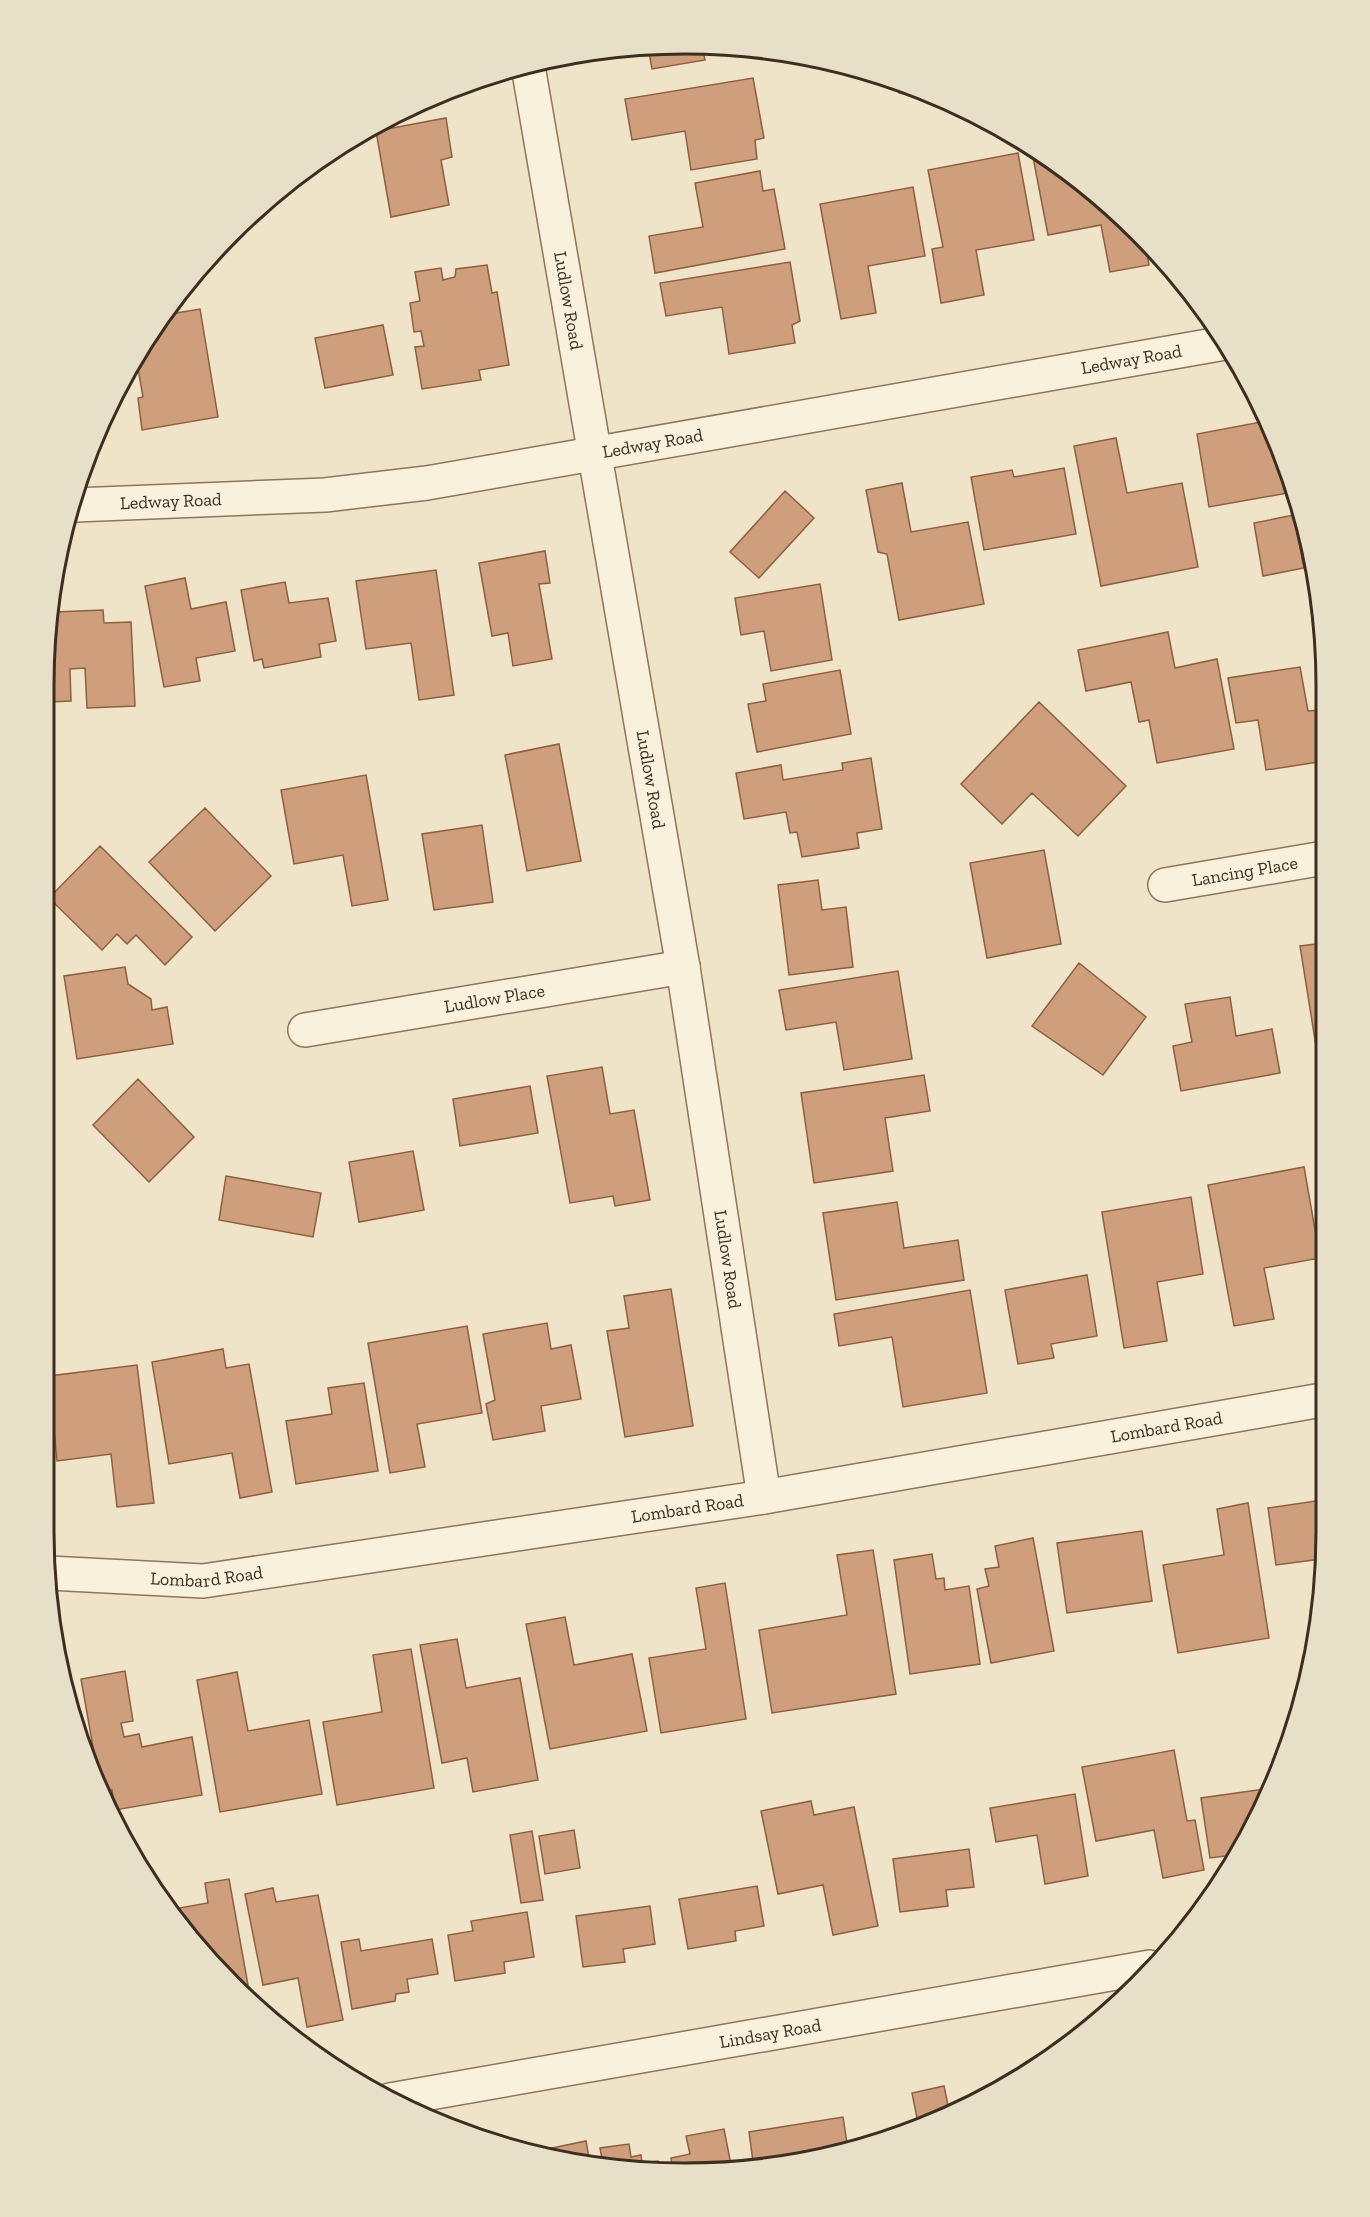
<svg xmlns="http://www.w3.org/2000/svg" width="1370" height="2217" font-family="'Zilla Slab',serif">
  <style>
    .building { fill: #cf9f7d; stroke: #8d5f41; stroke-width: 1.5 }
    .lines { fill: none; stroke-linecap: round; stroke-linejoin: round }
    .minor-casing { stroke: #8d765c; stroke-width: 36 }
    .minor { stroke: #faf1dc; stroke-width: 33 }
    .labels { text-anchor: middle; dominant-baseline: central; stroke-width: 4.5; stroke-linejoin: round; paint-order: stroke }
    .street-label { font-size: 18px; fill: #3d2e20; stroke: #f7eed8 }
    .rim { fill: none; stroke: #3d2e20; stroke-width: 3 }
  </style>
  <rect width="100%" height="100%" fill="#f0e4c8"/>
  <!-- building -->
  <path class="building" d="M 702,46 L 705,60 L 652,69 L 648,47 Z
    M 753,78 L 764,138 L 755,140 L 757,159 L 691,170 L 685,131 L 632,140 L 625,99 Z
    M 901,84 L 928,94 L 927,99 L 899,93 Z
    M 446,118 L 452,157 L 441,160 L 449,205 L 391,217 L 376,131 Z
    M 1032,152 L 1036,152 L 1075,176 L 1145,241 L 1149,265 L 1110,272 L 1101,225 L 1048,235 Z
    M 1018,153 L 1034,240 L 976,250 L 984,295 L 941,303 L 932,249 L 943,247 L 928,170 Z
    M 760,171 L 763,191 L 774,189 L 785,249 L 655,273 L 649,236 L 703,227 L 695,183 Z
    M 913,187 L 925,256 L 868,266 L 876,313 L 841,319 L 820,204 Z
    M 790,262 L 800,321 L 792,325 L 795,343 L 729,354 L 722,307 L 666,316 L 660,283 Z
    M 487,265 L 492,293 L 497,292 L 509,365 L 479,370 L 481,380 L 422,389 L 415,347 L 424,346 L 421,331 L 414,332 L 410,303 L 420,301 L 415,272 L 441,268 L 443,280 L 455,277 L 456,269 Z
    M 200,309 L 218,417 L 142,430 L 138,398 L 143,397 L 137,363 L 164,315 Z
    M 383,325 L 393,375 L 325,388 L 315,338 Z
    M 1266,421 L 1281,454 L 1288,493 L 1209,507 L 1197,434 Z
    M 1116,438 L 1127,493 L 1182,483 L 1198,567 L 1101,586 L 1074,446 Z
    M 1064,468 L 1076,534 L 984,550 L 971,477 L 1012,470 L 1014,477 Z
    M 902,483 L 911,532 L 968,522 L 984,604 L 899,620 L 887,554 L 878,552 L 866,490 Z
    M 785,491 L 814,518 L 759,578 L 730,552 Z
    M 1294,515 L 1304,568 L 1263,576 L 1254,523 Z
    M 545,551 L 550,583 L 539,584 L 552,659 L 513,666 L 508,633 L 492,636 L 479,563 Z
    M 436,570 L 454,695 L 419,700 L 411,643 L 366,649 L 356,581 Z
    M 185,578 L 191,609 L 226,602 L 235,651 L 196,658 L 200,681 L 164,687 L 145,586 Z
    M 285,582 L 289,603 L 328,598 L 336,641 L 319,644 L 321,657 L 264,668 L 262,659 L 254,661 L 241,590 Z
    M 820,584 L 832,660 L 771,671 L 764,631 L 741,635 L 735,598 Z
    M 103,610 L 104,623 L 131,622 L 135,706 L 87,708 L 85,668 L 70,669 L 71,701 L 49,702 L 49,625 L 54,624 L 54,612 Z
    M 1168,632 L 1175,668 L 1217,659 L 1234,749 L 1157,763 L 1149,720 L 1139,722 L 1131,682 L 1086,691 L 1078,650 Z
    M 1300,667 L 1308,711 L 1319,710 L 1325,761 L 1266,770 L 1258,720 L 1236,723 L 1228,678 Z
    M 840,670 L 851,734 L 757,752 L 748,704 L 766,701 L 763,684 Z
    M 1039,702 L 1126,786 L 1078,836 L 1032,793 L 1002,824 L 961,784 Z
    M 559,744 L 581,861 L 527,871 L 505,755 Z
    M 871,758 L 882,829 L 857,833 L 859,848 L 802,857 L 797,832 L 790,833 L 786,812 L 744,819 L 736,773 L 781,765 L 783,780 L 843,770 L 842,763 Z
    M 366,775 L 388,900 L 352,906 L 343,855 L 294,864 L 281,790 Z
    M 205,808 L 271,876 L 215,931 L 149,862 Z
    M 482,825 L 493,902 L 434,910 L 422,834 Z
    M 100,846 L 192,937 L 165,965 L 136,935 L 127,944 L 117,934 L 102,950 L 49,898 Z
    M 1044,850 L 1061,944 L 987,958 L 970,863 Z
    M 818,880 L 822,910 L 846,907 L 853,967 L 789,975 L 778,885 Z
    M 1324,943 L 1323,1090 L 1300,946 Z
    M 1079,963 L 1146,1017 L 1103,1075 L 1032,1026 Z
    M 125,967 L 128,984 L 151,999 L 152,1010 L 167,1007 L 173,1044 L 77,1059 L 64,976 Z
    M 898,971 L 912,1059 L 844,1070 L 836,1022 L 786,1030 L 779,990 Z
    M 1230,997 L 1236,1036 L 1272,1029 L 1280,1073 L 1181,1091 L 1173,1046 L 1192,1042 L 1185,1004 Z
    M 602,1067 L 610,1114 L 634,1110 L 650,1200 L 615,1206 L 613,1196 L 570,1203 L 547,1076 Z
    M 924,1075 L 930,1111 L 885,1118 L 893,1171 L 814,1183 L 801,1093 Z
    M 138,1079 L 194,1137 L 149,1182 L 93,1125 Z
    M 530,1086 L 538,1133 L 460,1146 L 453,1099 Z
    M 413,1151 L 424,1210 L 359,1222 L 349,1162 Z
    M 1304,1167 L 1320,1258 L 1264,1268 L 1274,1319 L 1234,1326 L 1208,1185 Z
    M 226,1176 L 321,1193 L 313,1237 L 219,1220 Z
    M 1191,1197 L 1203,1274 L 1157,1282 L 1167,1341 L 1124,1348 L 1102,1212 Z
    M 897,1202 L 904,1248 L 958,1240 L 964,1280 L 836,1300 L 823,1213 Z
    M 1087,1275 L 1097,1336 L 1051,1344 L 1054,1358 L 1018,1364 L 1005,1290 Z
    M 671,1289 L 693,1426 L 625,1437 L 607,1331 L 629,1328 L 624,1296 Z
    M 970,1290 L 987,1393 L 903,1407 L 892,1337 L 839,1346 L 834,1314 Z
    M 547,1323 L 551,1349 L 571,1345 L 581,1399 L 541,1406 L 545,1431 L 493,1440 L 486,1404 L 495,1400 L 483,1334 Z
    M 467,1326 L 482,1413 L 417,1424 L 425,1467 L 390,1473 L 368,1343 Z
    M 223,1349 L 226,1368 L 249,1364 L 272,1492 L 240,1498 L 232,1453 L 169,1464 L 152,1362 Z
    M 137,1365 L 154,1503 L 117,1507 L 111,1454 L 57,1461 L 49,1376 Z
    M 364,1383 L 378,1471 L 296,1484 L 286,1421 L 332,1414 L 328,1388 Z
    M 1322,1500 L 1321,1559 L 1276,1565 L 1268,1508 Z
    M 1248,1503 L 1269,1638 L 1178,1653 L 1163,1565 L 1224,1555 L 1217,1509 Z
    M 1142,1531 L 1152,1601 L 1067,1613 L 1057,1543 Z
    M 1033,1538 L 1054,1651 L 991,1663 L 977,1589 L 989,1586 L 985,1569 L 999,1567 L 995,1546 Z
    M 873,1550 L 896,1694 L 772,1713 L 759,1630 L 847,1615 L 837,1555 Z
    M 932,1554 L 936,1579 L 944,1578 L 945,1590 L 969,1586 L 980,1664 L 910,1674 L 894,1560 Z
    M 725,1583 L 746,1719 L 661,1733 L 649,1658 L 706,1649 L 696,1588 Z
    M 565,1617 L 574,1665 L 632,1654 L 647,1731 L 550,1749 L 526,1624 Z
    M 457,1639 L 466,1688 L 520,1678 L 538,1780 L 473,1792 L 467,1758 L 442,1763 L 420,1645 Z
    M 411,1649 L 434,1788 L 337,1805 L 323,1722 L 382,1712 L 373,1655 Z
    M 125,1671 L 133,1721 L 121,1723 L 124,1737 L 139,1734 L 142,1747 L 192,1737 L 202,1795 L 115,1810 L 112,1790 L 101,1792 L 81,1679 Z
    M 237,1672 L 248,1731 L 309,1720 L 322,1794 L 220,1812 L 197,1680 Z
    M 76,1703 L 85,1752 L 84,1753 L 70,1704 Z
    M 1174,1750 L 1187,1821 L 1195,1820 L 1204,1870 L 1163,1878 L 1154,1830 L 1096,1841 L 1082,1767 Z
    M 1272,1788 L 1233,1855 L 1210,1858 L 1201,1798 Z
    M 1075,1794 L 1088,1876 L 1045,1884 L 1037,1835 L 996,1842 L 990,1808 Z
    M 811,1801 L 814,1815 L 854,1807 L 878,1926 L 833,1935 L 823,1885 L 778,1894 L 761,1811 Z
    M 574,1830 L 580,1868 L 545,1874 L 539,1836 Z
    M 532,1831 L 543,1900 L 521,1903 L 510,1835 Z
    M 969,1849 L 974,1887 L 946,1890 L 948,1906 L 900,1912 L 893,1859 Z
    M 229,1879 L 248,1985 L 240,1986 L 176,1922 L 168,1910 L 208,1903 L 205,1883 Z
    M 757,1886 L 764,1926 L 735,1931 L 736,1941 L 688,1949 L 679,1899 Z
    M 273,1888 L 276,1902 L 318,1895 L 343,2020 L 307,2027 L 298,1978 L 263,1985 L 245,1894 Z
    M 650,1906 L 655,1944 L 623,1949 L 625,1962 L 583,1967 L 576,1916 Z
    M 527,1912 L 534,1957 L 504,1962 L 505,1973 L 455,1981 L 448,1935 L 473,1931 L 471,1921 Z
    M 359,1939 L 361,1951 L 432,1939 L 438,1974 L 407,1979 L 409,1992 L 396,1994 L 395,2001 L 352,2009 L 341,1942 Z
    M 1016,2078 L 1002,2087 L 1001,2081 Z
    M 944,2086 L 950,2115 L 919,2128 L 912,2093 Z
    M 843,2117 L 848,2150 L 754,2169 L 749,2132 Z
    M 724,2129 L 732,2170 L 673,2172 L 671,2158 L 690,2154 L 686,2136 Z
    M 910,2131 L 891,2140 L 871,2144 L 870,2139 Z
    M 586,2141 L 590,2164 L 560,2161 L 528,2153 Z
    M 629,2144 L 631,2157 L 641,2155 L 642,2163 L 658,2161 L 659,2171 L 603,2165 L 600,2148 Z"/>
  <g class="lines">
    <defs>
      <g id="minor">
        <path id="s1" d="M 528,66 L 683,967 L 764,1497"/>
        <path id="s2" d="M 75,505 L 325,495 L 427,483 L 1225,343"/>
        <path id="s3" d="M 1165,885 L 1324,858"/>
        <path id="s4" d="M 305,1030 L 683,967"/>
        <path id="s5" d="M 49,1573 L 203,1581 L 764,1497 L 1322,1400"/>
        <path id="s6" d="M 390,2100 L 1150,1967"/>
      </g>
    </defs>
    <!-- minor casing -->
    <use href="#minor" class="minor-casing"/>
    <!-- minor -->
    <use href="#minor" class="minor"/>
  </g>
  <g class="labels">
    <!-- street labels -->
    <g class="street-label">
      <text stroke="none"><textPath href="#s1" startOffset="238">Ludlow Road</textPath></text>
      <text stroke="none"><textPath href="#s2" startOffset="1068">Ledway Road</textPath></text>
      <text stroke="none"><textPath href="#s2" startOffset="582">Ledway Road</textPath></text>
      <text stroke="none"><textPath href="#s2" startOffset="96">Ledway Road</textPath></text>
      <text stroke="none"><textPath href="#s1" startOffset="724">Ludlow Road</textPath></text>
      <text stroke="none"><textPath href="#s3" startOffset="81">Lancing Place</textPath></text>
      <text stroke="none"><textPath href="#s4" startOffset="192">Ludlow Place</textPath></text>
      <text stroke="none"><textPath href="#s1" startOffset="1210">Ludlow Road</textPath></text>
      <text stroke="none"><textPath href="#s5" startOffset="1130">Lombard Road</textPath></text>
      <text stroke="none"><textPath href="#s5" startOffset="644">Lombard Road</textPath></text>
      <text stroke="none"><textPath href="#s5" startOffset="158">Lombard Road</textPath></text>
      <text stroke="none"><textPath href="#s6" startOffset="386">Lindsay Road</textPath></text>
    </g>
  </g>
  <!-- crop -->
  <path d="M0 0H1370V2217H0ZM685 54H685A631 631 0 0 1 1316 685V1532A631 631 0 0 1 685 2163H685A631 631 0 0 1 54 1532V685A631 631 0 0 1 685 54Z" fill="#e8dfc9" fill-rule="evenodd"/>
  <path class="rim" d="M685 54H685A631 631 0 0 1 1316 685V1532A631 631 0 0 1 685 2163H685A631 631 0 0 1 54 1532V685A631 631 0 0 1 685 54Z"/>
</svg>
